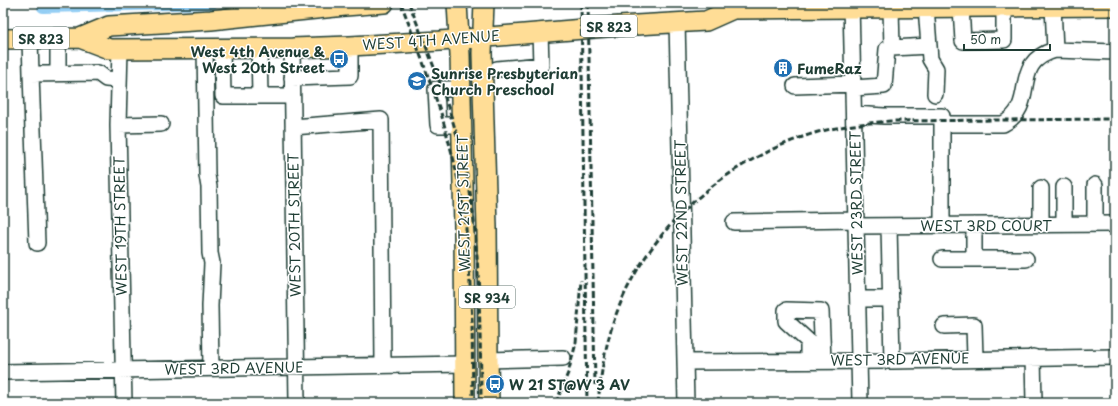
<svg xmlns="http://www.w3.org/2000/svg" width="1118" height="406" font-family="'Playpen Sans',sans-serif">
  <style>
    .lines { fill: none; stroke-linecap: round; stroke-linejoin: round }
    .canal { stroke: #94cef4; stroke-width: 12 }
    .minor-casing { stroke: #1f3d34; stroke-width: 18 }
    .major-casing { stroke: #1f3d34; stroke-width: 22 }
    .minor { stroke: #fff; stroke-width: 15 }
    .major { stroke: #ffdd96; stroke-width: 19 }
    .rail { stroke: #1f3d34; stroke-width: 3; stroke-dasharray: 6 3; stroke-linecap: butt }
    .labels { text-anchor: middle; dominant-baseline: central; stroke-width: 3; stroke-linejoin: round; paint-order: stroke }
    .shield { fill: #fff; stroke: #627771; stroke-width: 1 }
    .shield-label { font-size: 13px; font-weight: bold; fill: #1f3d34 }
    .street-label { font-size: 14px; fill: #1f3d34; stroke: #fff }
    .poi-label { font-size: 14px; font-weight: bold; fill: #1f3d34; stroke: #fff; text-anchor: start }
  </style>
  <rect width="100%" height="100%" fill="#fff"/>
  <filter id="ink" filterUnits="userSpaceOnUse"><feTurbulence type="fractalNoise" baseFrequency=".025" numOctaves="2"/><feDisplacementMap in="SourceGraphic" scale="8" xChannelSelector="R" yChannelSelector="G"/><feConvolveMatrix kernelMatrix="1 2 1 2 8 2 1 2 1" color-interpolation-filters="sRGB"/></filter>
  <g filter="url(#ink)">
    <g class="lines">
      <!-- canal -->
      <path class="canal" d="M 43,7 L 212,3"/>
      <defs>
        <path id="minor" d="M 851,3 L 860,403
          M 1053,6 L 1055,50 L 1115,52
          M 926,7 L 930,59 L 936,69 L 935,94
          M 961,7 L 963,41 L 1004,40 L 1004,7
          M 891,8 L 892,48 L 929,46
          M 677,22 L 686,403
          M 30,39 L 31,74 L 37,243
          M 205,48 L 207,175 L 209,187 L 210,253 L 212,263 L 210,306 L 211,368
          M 222,48 L 223,96 L 292,96
          M 259,48 L 260,96
          M 292,48 L 297,403
          M 120,49 L 118,125 L 124,403
          M 497,69 L 541,65 L 540,32
          M 31,74 L 98,73 L 106,79 L 119,80
          M 58,74 L 58,38
          M 292,78 L 350,76 L 350,46
          M 795,86 L 853,84
          M 853,88 L 884,86 L 887,49 L 892,48
          M 461,89 L 436,89 L 438,125 L 462,125
          M 854,114 L 884,116 L 942,116 L 942,225
          M 942,124 L 1003,124 C 1040,104 1008,63 1055,50
          M 118,125 L 161,124
          M 293,127 L 381,120 L 383,365
          M 1095,185 L 1095,224
          M 1064,187 L 1064,224
          M 1041,188 L 1041,225
          M 734,222 L 856,220
          M 856,226 L 1115,224
          M 889,226 L 892,361
          M 942,259 L 974,259 L 974,225
          M 974,259 L 1026,259
          M 858,299 L 891,299
          M 944,326 L 974,325 L 975,358
          M 1033,357 L 1034,403
          M 488,360 L 563,358
          M 808,361 L 808,341 L 786,321 L 786,310 L 821,311 L 823,361
          M 685,362 L 892,361 L 1115,357
          M 3,372 L 465,364"/>
        <path id="major" d="M 457,3 L 460,55 L 464,228 L 465,403
          M 484,3 L 482,53 L 487,228 L 488,360 L 489,403
          M 721,4 L 733,9 L 1115,6
          M 80,38 L 109,26 L 211,20 L 345,6 L 384,3
          M 3,39 L 80,38 L 109,49 L 292,48 L 350,46 L 440,41 L 619,26 L 706,21 L 733,9"/>
      </defs>
      <!-- minor casing -->
      <use href="#minor" class="minor-casing"/>
      <!-- major casing -->
      <use href="#major" class="major-casing"/>
      <!-- minor -->
      <use href="#minor" class="minor"/>
      <!-- major -->
      <use href="#major" class="major"/>
      <!-- rail -->
      <path class="rail" d="M 401,3 L 424,65 L 441,113 L 454,161 L 465,216 L 469,266 L 472,321 L 473,403
        M 409,3 C 429,54 450,105 463,158 C 474,202 477,248 479,294 C 480,330 481,367 481,403
        M 581,3 L 587,403
        M 588,3 L 595,385
        M 556,403 L 568,373 L 576,343 L 581,280
        M 598,403 C 601,371 606,341 617,312 C 650,225 729,158 818,132 C 842,126 865,123 890,121 L 1115,119"/>
    </g>
  </g>
  <!-- icons -->
  <defs>
    <symbol id="bus-disc" viewBox="-11 -11 22 22"><circle r="9.5" fill="#1f6fb2" stroke="#fff"/><path d="M-5-6H5V4H4V6H2V4H-2V6H-4V4H-5ZM-3.5-4V0h7V-4ZM-3.5 1.2v1.5H-2V1.2ZM2 1.2v1.5H3.5V1.2Z" fill="#fff"/></symbol>
    <symbol id="building-disc" viewBox="-11 -11 22 22"><circle r="9.5" fill="#1f6fb2" stroke="#fff"/><path d="M-4-6H4V6H1V3H-1V6H-4ZM-2.5-4.3h1.7v1.8h-1.7ZM.8-4.3h1.7v1.8H.8ZM-2.5-1h1.7V.8h-1.7ZM.8-1h1.7V.8H.8Z" fill="#fff"/></symbol>
    <symbol id="school-disc" viewBox="-11 -11 22 22"><circle r="9.5" fill="#1f6fb2" stroke="#fff"/><path d="M0-5L7-2L0 1L-7-2ZM-4 1L0 2.5L4 1V4Q0 6-4 4Z" fill="#fff"/></symbol>
  </defs>
  <g fill-rule="evenodd">
    <use href="#bus-disc" x="328" y="48" width="22" height="22"/>
    <use href="#building-disc" x="772" y="57" width="22" height="22"/>
    <use href="#school-disc" x="406" y="70" width="22" height="22"/>
    <use href="#bus-disc" x="484" y="373" width="22" height="22"/>
  </g>
  <g class="labels">
    <!-- shield labels -->
    <g class="shield">
      <rect x="581" y="15" width="56" height="22" rx="3"/>
      <rect x="13" y="27" width="56" height="22" rx="3"/>
      <rect x="459" y="286" width="56" height="22" rx="3"/>
    </g>
    <g class="shield-label">
      <text x="609" y="26">SR 823</text>
      <text x="41" y="38">SR 823</text>
      <text x="487" y="297">SR 934</text>
    </g>
    <!-- street labels -->
    <g class="street-label">
      <text transform="translate(431 40) rotate(-4)">WEST 4TH AVENUE</text>
      <text transform="translate(463 203) rotate(-91)">WEST 21ST STREET</text>
      <text transform="translate(856 203) rotate(-91)">WEST 23RD STREET</text>
      <text transform="translate(681 213) rotate(-91)">WEST 22ND STREET</text>
      <text transform="translate(294 225) rotate(-91)">WEST 20TH STREET</text>
      <text x="986" y="225">WEST 3RD COURT</text>
      <text transform="translate(120 226) rotate(-91)">WEST 19TH STREET</text>
      <text transform="translate(900 359) rotate(-1)">WEST 3RD AVENUE</text>
      <text transform="translate(234 368) rotate(-1)">WEST 3RD AVENUE</text>
    </g>
    <!-- poi labels -->
    <g class="poi-label">
      <text x="325" y="51" text-anchor="end">West 4th Avenue &amp;<tspan x="325" dy="16">West 20th Street</tspan></text>
      <text x="797" y="68">FumeRaz</text>
      <text x="431" y="73">Sunrise Presbyterian<tspan x="431" dy="16">Church Preschool</tspan></text>
      <text x="509" y="384">W 21 ST@W 3 AV</text>
    </g>
  </g>
  <!-- margin -->
  <rect width="1118" height="406" fill="none" stroke="#fff" stroke-width="16"/>
  <rect x="8" y="8" width="1102" height="390" fill="none" stroke="#1f3d34" stroke-width="1.5" filter="url(#ink)"/>
  <!-- scale -->
  <path d="M964 44v6h86v-6" fill="none" stroke="#1f3d34" stroke-width="2"/>
  <text x="970" y="44" font-size="12" fill="#1f3d34" stroke="#ffffff" stroke-width="3" paint-order="stroke">50 m</text>
</svg>
